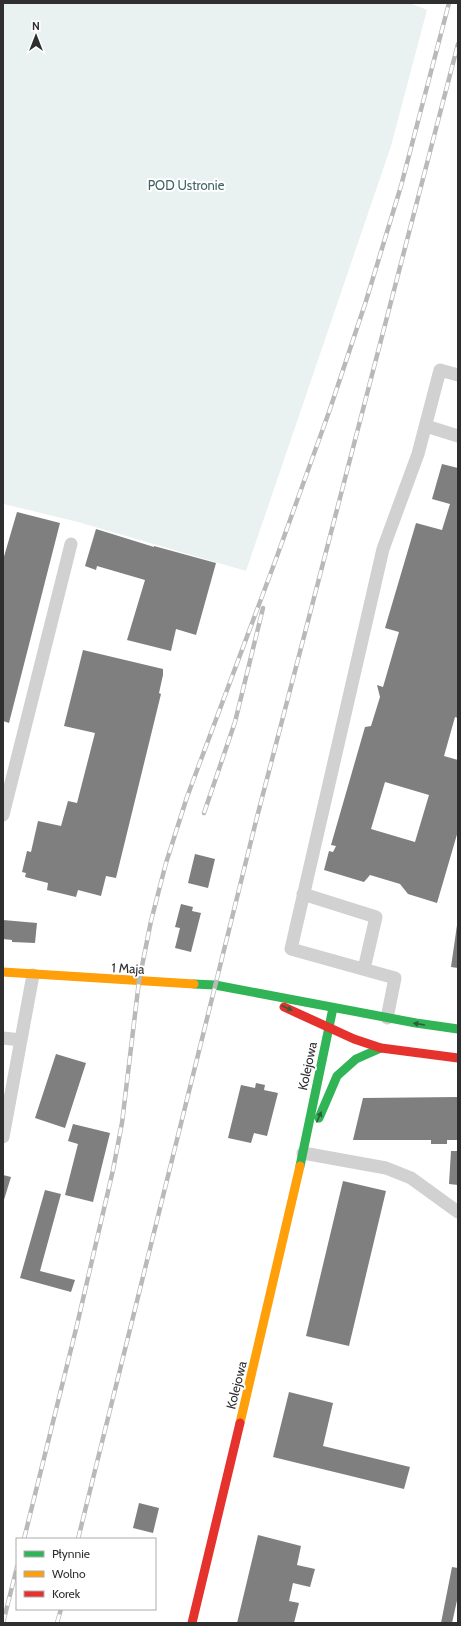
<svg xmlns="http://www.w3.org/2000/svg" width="461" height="1626" font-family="Cabin,sans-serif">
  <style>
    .green { fill: #eaf1f1 }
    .building { fill: #7f7f7f; fill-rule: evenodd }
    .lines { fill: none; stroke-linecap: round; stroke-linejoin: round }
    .lane { stroke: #d1d1d1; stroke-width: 13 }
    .fast { stroke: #30b455; stroke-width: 9 }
    .slow { stroke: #ff9f0a; stroke-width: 9 }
    .jam { stroke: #e5322d; stroke-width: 9 }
    .rail-casing { stroke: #b9b9b9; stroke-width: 4.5 }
    .rail { stroke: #fff; stroke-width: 3; stroke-dasharray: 9; stroke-linecap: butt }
    .oneway { fill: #2f5e3c }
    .labels { text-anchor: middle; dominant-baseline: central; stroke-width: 4; stroke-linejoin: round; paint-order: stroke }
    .park-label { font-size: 13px; fill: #426466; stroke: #fff }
    .street-label { font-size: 13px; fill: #2f2f2f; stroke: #fff }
  </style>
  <rect width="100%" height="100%" fill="#fff"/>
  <!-- green -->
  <path class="green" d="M 3,3 L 410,3 L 427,10 L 391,146 L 246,571 L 78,522 L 4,504 L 3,508 Z"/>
  <!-- building -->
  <path class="building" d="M 442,464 L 458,468 L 458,718 L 455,717 L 444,756 L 458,760 L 458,831 L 437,903 L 408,894 L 400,884 L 370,875 L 364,882 L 324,870 L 329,851 L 333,852 L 336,846 L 331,845 L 365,727 L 371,726 L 380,697 L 377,685 L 383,687 L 399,632 L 385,628 L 416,523 L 442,530 L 450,504 L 432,499 ZM 385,782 L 429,795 L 415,842 L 371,829 Z
    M 17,512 L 60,523 L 9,723 L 3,721 L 3,560 Z
    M 96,529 L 154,547 L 154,546 L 216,563 L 196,635 L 176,629 L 171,651 L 127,640 L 145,580 L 97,566 L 96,570 L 85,566 Z
    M 83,650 L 163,669 L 163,675 L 159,693 L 161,694 L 116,878 L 106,876 L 101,896 L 78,890 L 76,897 L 47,890 L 48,883 L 25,877 L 26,873 L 22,872 L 27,851 L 31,852 L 38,821 L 61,826 L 68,801 L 77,803 L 95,733 L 64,726 Z
    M 195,854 L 215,859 L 208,888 L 188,883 Z
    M 181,904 L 193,907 L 192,911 L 201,913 L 191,952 L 175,948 L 180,928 L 175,927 Z
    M 3,920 L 37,923 L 35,943 L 12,942 L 12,940 L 3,939 Z
    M 457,925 L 458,925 L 458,968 L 451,967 Z
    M 56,1054 L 86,1063 L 65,1128 L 35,1118 Z
    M 256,1083 L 265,1085 L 264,1090 L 278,1093 L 267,1136 L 254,1133 L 251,1143 L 228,1138 L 241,1085 L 255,1088 Z
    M 458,1097 L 458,1143 L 457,1140 L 447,1140 L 447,1144 L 431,1144 L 431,1140 L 353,1140 L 363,1098 Z
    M 73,1124 L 110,1133 L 93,1202 L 65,1195 L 78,1144 L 68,1141 Z
    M 451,1151 L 458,1151 L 458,1185 L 449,1184 Z
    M 3,1175 L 11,1177 L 3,1203 Z
    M 343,1181 L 386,1191 L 349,1346 L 306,1336 Z
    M 45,1190 L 61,1194 L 40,1271 L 75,1280 L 71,1292 L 20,1278 Z
    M 289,1392 L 333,1403 L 323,1446 L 410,1467 L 404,1489 L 273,1457 Z
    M 139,1503 L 159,1508 L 153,1533 L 133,1528 Z
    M 258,1535 L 301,1546 L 297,1565 L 315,1569 L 310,1587 L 293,1583 L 289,1601 L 299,1603 L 294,1623 L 237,1623 Z
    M 452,1567 L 458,1568 L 458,1596 L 452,1623 L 441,1623 Z"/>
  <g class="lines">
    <!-- lane -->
    <path class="lane" d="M 426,426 L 458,436
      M 3,815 L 71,544
      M 303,894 L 376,917 L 364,969
      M 387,1018 L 395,978 L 291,949 L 383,549 L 418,454 L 440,370 L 458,375
      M 3,1038 L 21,1040
      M 3,1137 L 33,975
      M 303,1153 L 386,1168 L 411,1178 L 458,1212"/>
    <!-- fast -->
    <path class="fast" d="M 194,984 L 215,985 L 416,1023 L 458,1029
      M 319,1118 L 337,1076 L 356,1059 L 381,1048
      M 300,1166 L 333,1008"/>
    <!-- slow -->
    <path class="slow" d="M 3,972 L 194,984
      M 240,1423 L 300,1166"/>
    <!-- jam -->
    <path class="jam" d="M 284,1007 L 354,1039 L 381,1048 L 458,1058
      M 192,1623 L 240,1423"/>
    <defs>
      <path id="rail" d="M 204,813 L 235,722 L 263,608
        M 24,1539 L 77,1325 L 113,1170 L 122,1123 L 139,981 L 151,921 L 166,863 L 187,797 L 276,559 L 329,412 L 366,301 L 401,186 L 449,3
        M 78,1539 L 256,821 L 458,44
        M 3,1623 L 17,1567
        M 57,1623 L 61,1609"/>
    </defs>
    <!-- rail casing -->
    <use href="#rail" class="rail-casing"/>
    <!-- rail -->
    <use href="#rail" class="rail"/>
  </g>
  <!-- one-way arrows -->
  <defs><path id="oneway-solid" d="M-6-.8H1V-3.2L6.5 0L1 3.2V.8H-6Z"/></defs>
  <g class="oneway">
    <use href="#oneway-solid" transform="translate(287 1008) rotate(24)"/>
    <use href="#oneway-solid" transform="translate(419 1024) rotate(-171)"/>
    <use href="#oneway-solid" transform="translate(319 1117) rotate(-66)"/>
  </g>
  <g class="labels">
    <!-- park labels -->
    <g class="park-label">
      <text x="186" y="185">POD Ustronie</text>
    </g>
    <!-- street labels -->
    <g class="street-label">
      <text transform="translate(128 968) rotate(3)">1 Maja</text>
      <text transform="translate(307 1066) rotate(-78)">Kolejowa</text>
      <text transform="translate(236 1385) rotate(-76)">Kolejowa</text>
    </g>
  </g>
  <!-- border -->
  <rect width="461" height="1626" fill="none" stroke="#2f2f2f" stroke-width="8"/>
  <!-- legend -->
  <rect x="16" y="1538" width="140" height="72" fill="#ffffff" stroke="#acacac"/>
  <rect x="24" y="1551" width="20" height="6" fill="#30b455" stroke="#acacac"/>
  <text x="52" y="1558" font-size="12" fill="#2f2f2f">Płynnie</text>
  <rect x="24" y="1571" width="20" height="6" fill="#ff9f0a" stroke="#acacac"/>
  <text x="52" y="1578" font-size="12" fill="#2f2f2f">Wolno</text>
  <rect x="24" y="1591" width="20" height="6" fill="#e5322d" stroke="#acacac"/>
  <text x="52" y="1598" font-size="12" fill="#2f2f2f">Korek</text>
  <!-- north arrow -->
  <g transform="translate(36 36)" stroke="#ffffff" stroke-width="3" paint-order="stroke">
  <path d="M0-3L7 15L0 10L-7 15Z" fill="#2f2f2f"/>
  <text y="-6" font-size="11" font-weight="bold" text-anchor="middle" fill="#2f2f2f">N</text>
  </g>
</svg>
